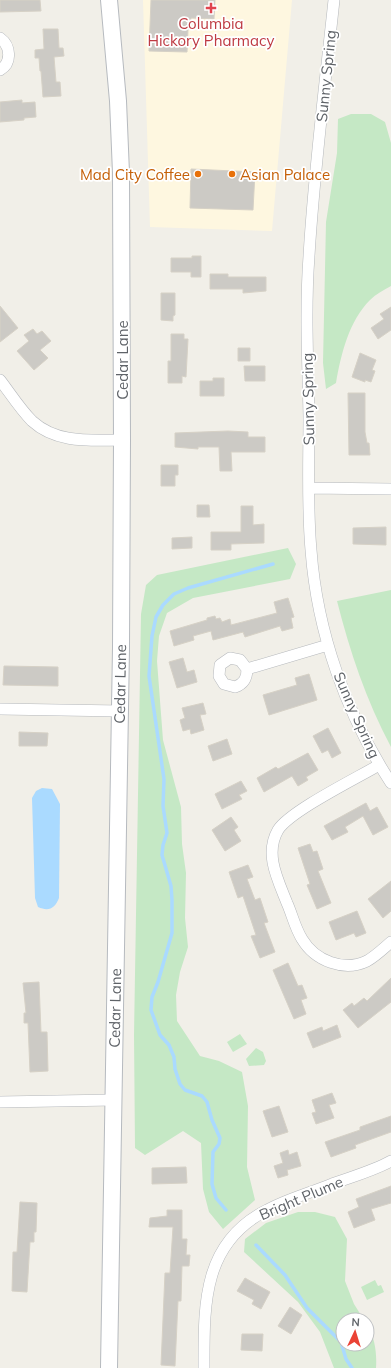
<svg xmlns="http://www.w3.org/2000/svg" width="391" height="1368" font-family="Mulish,sans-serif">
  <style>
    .commercial { fill: #fef7e0 }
    .green { fill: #c5e8c5 }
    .water { fill: #aadaff }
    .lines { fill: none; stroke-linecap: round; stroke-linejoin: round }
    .stream { stroke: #aadaff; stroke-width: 3.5 }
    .building { fill: #cccac5; stroke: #d6d1c6 }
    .minor-casing { stroke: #b5b8bc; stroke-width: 12 }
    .secondary-casing { stroke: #b6babf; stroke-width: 18 }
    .minor { stroke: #fff; stroke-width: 11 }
    .secondary { stroke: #fff; stroke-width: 16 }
    .health-dot { fill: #e0444e; stroke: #fff; stroke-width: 1.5 }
    .food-dot { fill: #e8710a; stroke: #fff; stroke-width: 1.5 }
    .labels { text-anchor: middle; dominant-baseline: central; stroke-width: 3.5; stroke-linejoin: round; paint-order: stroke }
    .health-label { font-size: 15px; fill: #be3a42; stroke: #fff }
    .street-label { font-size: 15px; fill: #5f6368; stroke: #fff }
    .food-label { font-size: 15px; fill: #c56008; stroke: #fff; text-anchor: end }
  </style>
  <rect width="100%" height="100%" fill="#f1efe8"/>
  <!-- commercial -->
  <path class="commercial" d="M 143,0 L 292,0 L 272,231 L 150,227 Z"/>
  <!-- green -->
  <path class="green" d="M 351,114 L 371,114 L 385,122 L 391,143 L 391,286 C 384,290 376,294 370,300 C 349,321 341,354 336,383 L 326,389 L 323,363 L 326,222 L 337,153 L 338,119 Z
    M 288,548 L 296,564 L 290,579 L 193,598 L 167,613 L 159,636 L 157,661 L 163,740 L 181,807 L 182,844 L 186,873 L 185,918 L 188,947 L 180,972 L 176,995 L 177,1021 L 200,1056 L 219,1061 L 242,1072 L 248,1106 L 247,1167 L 255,1200 L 223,1229 L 209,1212 L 203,1189 L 201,1143 L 183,1131 L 145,1155 L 135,1148 L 134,1035 L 141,614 L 146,585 L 157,575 Z
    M 391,590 L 391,747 C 366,700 350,652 337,601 Z
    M 240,1034 L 247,1044 L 233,1052 L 227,1042 Z
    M 256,1048 L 263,1052 L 266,1061 L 264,1065 L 249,1066 L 246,1059 Z
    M 298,1212 L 315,1212 L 335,1217 L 347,1239 L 345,1281 L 354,1304 L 364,1320 L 343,1320 L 343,1344 L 367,1344 L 367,1325 C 375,1337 377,1354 376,1368 L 334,1368 L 320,1332 L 298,1302 L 244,1252 L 245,1239 L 266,1223 Z
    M 375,1280 L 378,1286 L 381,1285 L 384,1292 L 367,1300 L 361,1287 Z"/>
  <!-- water -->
  <path class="water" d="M 42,788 L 52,789 L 60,804 L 59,898 C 55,908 49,912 38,907 L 35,898 L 32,798 L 36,791 Z"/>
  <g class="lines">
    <!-- stream -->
    <path class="stream" d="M 226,1210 L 216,1198 L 212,1184 L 213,1152 L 219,1144 L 220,1138 L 212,1120 L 207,1102 L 202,1096 L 185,1090 L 180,1084 L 175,1069 L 174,1057 L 169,1045 L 160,1035 L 151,1010 L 152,997 L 158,982 L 172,933 L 172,900 L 171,886 L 162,855 L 163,845 L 167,833 L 163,806 L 164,779 L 149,676 L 152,636 L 156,617 L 163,605 L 174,594 L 188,588 L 273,564
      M 256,1245 L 285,1275 L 307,1308 L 341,1342 L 346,1359 L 352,1368"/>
  </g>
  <!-- building -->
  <path class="building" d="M 0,0 L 40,0 L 41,11 L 0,12 Z
    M 151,0 L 215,0 L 214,19 L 191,18 L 191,29 L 188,29 L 187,52 L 149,51 Z
    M 43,29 L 58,29 L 59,48 L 63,48 L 64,56 L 54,57 L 56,82 L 60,82 L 61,96 L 43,97 L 41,71 L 40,71 L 39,58 L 35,58 L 35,50 L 44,49 Z
    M 22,100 L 22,103 L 35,102 L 36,117 L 24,118 L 24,120 L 0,122 L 0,102 Z
    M 191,169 L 255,172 L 253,210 L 190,208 Z
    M 192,256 L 201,256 L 201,277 L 191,277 L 191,272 L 171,272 L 171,258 L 192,258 Z
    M 210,274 L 228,274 L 228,277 L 266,277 L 266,291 L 243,293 L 243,289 L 210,289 Z
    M 161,293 L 175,293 L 175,315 L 173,316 L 173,321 L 161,320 Z
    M 0,306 L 18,328 L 0,342 Z
    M 391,307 L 391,330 L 378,339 L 371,328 L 384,319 L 380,314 Z
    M 33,329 L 37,334 L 42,331 L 51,341 L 40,350 L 48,358 L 34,370 L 17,351 L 29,341 L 24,335 Z
    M 171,334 L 184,334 L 184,339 L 188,339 L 186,377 L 182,376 L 182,383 L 168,383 L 168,361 L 171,361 Z
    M 238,348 L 250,348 L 250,361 L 238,361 Z
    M 360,353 L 376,360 L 372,370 L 375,371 L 371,382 L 365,380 L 365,382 L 352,377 Z
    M 244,366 L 265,366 L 265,381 L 245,381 Z
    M 213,378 L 224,378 L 224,396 L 200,396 L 200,381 L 213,381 Z
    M 348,393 L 365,393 L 365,432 L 367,443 L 369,443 L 370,455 L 349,455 Z
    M 228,431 L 248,432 L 248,437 L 265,437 L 265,452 L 231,452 L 232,471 L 220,471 L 219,447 L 198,447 L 198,449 L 175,447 L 175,433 Z
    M 161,465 L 178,465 L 178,475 L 175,475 L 175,486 L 161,486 Z
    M 197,505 L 209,505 L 210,517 L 197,517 Z
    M 241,506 L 253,506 L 253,525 L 264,524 L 264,543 L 231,544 L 231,550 L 211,550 L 211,532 L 241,532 Z
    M 386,527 L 386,545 L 353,544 L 353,528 Z
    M 192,537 L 192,548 L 172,549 L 172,538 Z
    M 288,598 L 294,617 L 291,618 L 293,628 L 282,631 L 280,626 L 245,637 L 243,632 L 213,640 L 211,631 L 193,636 L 194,640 L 174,646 L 170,631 L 207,620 L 207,618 L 215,616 L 216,619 L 220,618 L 222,622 L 230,619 L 231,625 L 277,613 L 274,602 Z
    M 183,658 L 187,672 L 194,670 L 197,682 L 177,688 L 169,662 Z
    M 4,666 L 58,667 L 58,686 L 3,685 Z
    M 309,674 L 317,700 L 269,715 L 263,695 L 297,685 L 295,678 Z
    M 203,703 L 206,714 L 200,715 L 204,730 L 191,734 L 190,729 L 183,731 L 180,720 L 185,718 L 182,708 Z
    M 328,728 L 341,753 L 332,758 L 328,750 L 322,753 L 313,736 Z
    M 19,732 L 48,733 L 47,746 L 19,746 Z
    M 227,739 L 232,754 L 213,761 L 208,746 Z
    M 308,753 L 318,770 L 306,777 L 308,780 L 298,786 L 292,776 L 264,792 L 257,778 L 276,767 L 278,769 Z
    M 241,781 L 247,791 L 239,795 L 242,799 L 222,809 L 215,794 Z
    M 366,803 L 370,811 L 377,807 L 388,827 L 373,835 L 363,816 L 345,827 L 348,832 L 332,840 L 324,826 Z
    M 231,817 L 238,827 L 234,830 L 241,841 L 225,851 L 212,830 Z
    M 310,844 L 313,852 L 317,851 L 323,869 L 318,871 L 331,903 L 317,909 L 307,885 L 310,884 L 298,848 Z
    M 248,865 L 253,877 L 247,879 L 255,900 L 260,898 L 268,922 L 264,923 L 275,952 L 260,958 L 251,936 L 256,935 L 243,896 L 238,898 L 229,872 Z
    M 391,881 L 391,911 L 383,918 L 368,899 Z
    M 357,911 L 366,933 L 356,937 L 354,933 L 336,940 L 329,922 Z
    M 288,963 L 298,986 L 302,985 L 307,998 L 301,1000 L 306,1014 L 294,1019 L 273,970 Z
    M 391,978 L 391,1002 L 358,1028 L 343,1010 L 352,1003 L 354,1006 L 364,998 L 367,1001 Z
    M 39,982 L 41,1032 L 47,1032 L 48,1071 L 30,1072 L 28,1023 L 24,1023 L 24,1013 L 26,1013 L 23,983 Z
    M 337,1025 L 341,1037 L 313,1048 L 307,1033 L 322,1027 L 323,1031 Z
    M 332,1093 L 336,1103 L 329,1105 L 334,1118 L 316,1124 L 312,1113 L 316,1112 L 312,1100 Z
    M 279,1106 L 288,1132 L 272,1137 L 263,1111 Z
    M 391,1116 L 391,1132 L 355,1145 L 356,1148 L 331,1157 L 325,1142 L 360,1130 L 360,1127 Z
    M 288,1150 L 289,1155 L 297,1152 L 301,1166 L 287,1170 L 288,1175 L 278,1178 L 274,1166 L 283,1163 L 280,1153 Z
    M 186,1167 L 187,1183 L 152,1184 L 152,1168 Z
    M 391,1186 L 391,1203 L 371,1209 L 375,1220 L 354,1228 L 348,1212 L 359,1207 L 356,1199 Z
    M 20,1202 L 37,1203 L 36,1232 L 34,1232 L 34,1242 L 30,1242 L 27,1292 L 12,1291 L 13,1252 L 17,1252 Z
    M 167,1210 L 182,1210 L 182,1239 L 187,1239 L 186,1255 L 190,1255 L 189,1266 L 182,1266 L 181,1301 L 178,1301 L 175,1366 L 161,1365 L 165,1273 L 170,1273 L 173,1227 L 149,1227 L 150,1218 L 167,1216 Z
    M 245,1278 L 270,1292 L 261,1309 L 252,1304 L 254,1300 L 237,1291 Z
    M 290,1307 L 302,1315 L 291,1334 L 278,1326 Z
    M 242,1334 L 263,1334 L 262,1351 L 241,1350 Z"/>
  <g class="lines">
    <defs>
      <path id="minor" d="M 334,0 C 325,85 314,171 309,256 C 305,310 308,364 309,417 C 309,461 307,506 311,550 C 317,632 346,714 391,783
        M 0,38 C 11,46 12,63 0,70
        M 0,380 C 10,393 20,409 32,421 C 57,444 91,440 122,440
        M 309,488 L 391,489
        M 247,669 L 240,660 L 230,658 L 220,665 L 219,676 L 224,684 L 235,687 C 244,684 247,678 247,669 L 328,645
        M 0,709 L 120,711
        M 379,765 C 357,778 290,811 278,830 C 264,854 278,880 287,903 C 292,914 295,928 302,939 C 315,961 344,972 367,961 C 376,956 384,948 391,942
        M 0,1102 L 113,1100
        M 204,1368 C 204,1305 202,1243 267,1210 C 287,1199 310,1193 332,1184 C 351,1177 373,1171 391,1161"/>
      <path id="secondary" d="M 109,1368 L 121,648 L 122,440 L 121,173 L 118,101 L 109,0"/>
    </defs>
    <!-- minor casing -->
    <use href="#minor" class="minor-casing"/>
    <!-- secondary casing -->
    <use href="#secondary" class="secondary-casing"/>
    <!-- minor -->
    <use href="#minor" class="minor"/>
    <!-- secondary -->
    <use href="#secondary" class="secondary"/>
  </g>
  <!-- markers -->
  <path class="health-dot" d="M209 2h4v4h4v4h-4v4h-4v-4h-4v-4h4z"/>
  <g class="food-dot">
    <circle cx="198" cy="174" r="4"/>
    <circle cx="232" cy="174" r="4"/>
  </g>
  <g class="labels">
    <!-- health labels -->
    <g class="health-label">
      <text x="211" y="23">Columbia<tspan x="211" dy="17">Hickory Pharmacy</tspan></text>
    </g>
    <!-- street labels -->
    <g class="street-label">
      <text transform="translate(326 76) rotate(-84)">Sunny Spring</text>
      <text transform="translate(122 360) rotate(-90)">Cedar Lane</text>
      <text transform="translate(308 399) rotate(-91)">Sunny Spring</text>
      <text transform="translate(120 684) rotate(-89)">Cedar Lane</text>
      <text transform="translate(357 715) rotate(66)">Sunny Spring</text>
      <text transform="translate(115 1008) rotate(-89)">Cedar Lane</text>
      <text transform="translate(301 1198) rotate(-23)">Bright Plume</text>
    </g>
    <!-- food labels -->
    <g class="food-label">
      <text x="190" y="174">Mad City Coffee</text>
      <text x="240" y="174" text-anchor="start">Asian Palace</text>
    </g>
  </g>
  <!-- north arrow -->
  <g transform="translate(355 1332) rotate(4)"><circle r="19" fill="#ffffff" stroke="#bfc1c3"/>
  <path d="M0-3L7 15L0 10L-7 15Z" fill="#ea4335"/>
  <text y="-6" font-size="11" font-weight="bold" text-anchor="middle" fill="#5f6368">N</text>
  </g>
</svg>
